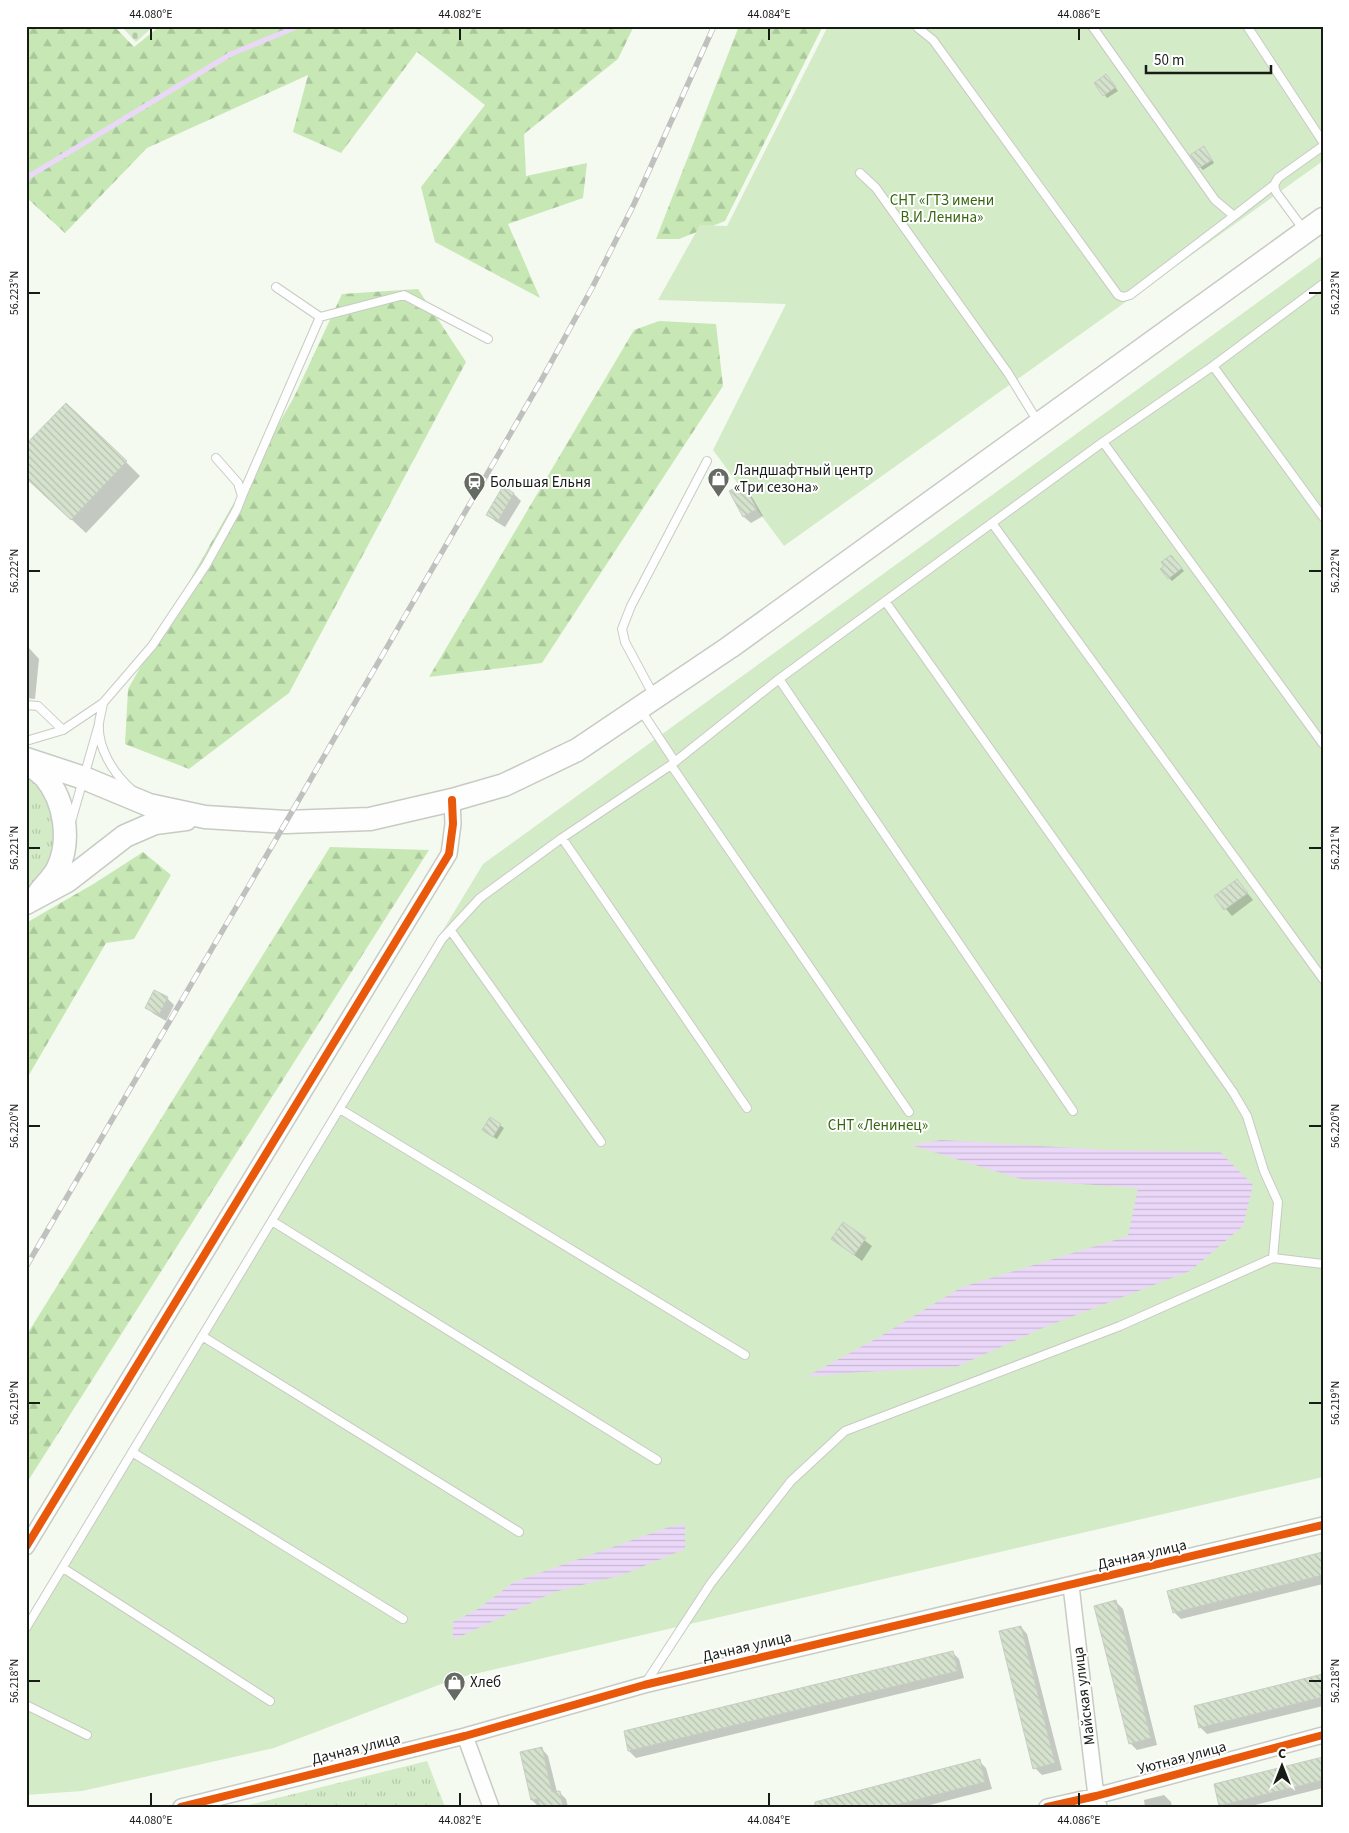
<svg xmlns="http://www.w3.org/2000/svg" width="1349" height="1833" font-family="'Source Sans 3',sans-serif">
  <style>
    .grass { fill: url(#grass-tufts) }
    .forest { fill: url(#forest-firs) }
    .cemetery { fill: url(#cemetery-stones) }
    .garden { fill: #d4ebc7 }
    .water { fill: url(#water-rules) }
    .shadow { fill: #0003 }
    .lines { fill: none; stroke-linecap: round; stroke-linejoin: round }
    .stream { stroke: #ebd8f9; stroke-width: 5 }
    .building { fill: url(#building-back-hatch); stroke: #c7ccc5 }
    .lane-casing { stroke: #c7cbc4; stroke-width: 10 }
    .street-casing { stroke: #c7cbc4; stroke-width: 18 }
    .secondary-casing { stroke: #c7cbc4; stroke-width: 25 }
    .lane { stroke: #fdfefd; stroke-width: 8 }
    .street { stroke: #fdfefd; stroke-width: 15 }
    .secondary { stroke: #fdfefd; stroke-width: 22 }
    .rail-casing { stroke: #bfc1bf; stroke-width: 5.5 }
    .rail { stroke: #fff; stroke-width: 4; stroke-dasharray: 11; stroke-linecap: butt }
    .cycleway-casing { stroke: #fff; stroke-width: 11 }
    .cycleway { stroke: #e8590c; stroke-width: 8 }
    .ticks { fill: none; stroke: #181c16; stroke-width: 2 }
    .labels { text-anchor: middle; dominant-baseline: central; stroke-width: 4; stroke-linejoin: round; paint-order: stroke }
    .park-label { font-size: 15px; fill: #376610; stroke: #fff }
    .poi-label { font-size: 15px; fill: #181c16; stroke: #fff; text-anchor: start }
    .street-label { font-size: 15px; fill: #181c16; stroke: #fff }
    .neatline { fill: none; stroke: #181c16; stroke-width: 2 }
    .ticks-label { font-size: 12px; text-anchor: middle; fill: #181c16 }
  </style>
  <defs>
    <pattern id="grass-tufts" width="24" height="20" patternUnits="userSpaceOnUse" patternTransform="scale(1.25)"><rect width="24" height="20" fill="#d4ebc7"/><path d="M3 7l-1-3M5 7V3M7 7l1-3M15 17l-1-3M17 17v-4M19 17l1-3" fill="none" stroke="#b5c9aa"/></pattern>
    <pattern id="forest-firs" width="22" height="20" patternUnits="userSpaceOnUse" patternTransform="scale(1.25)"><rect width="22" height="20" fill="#c7e8b5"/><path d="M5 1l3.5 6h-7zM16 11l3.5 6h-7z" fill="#aac69b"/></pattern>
    <pattern id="cemetery-stones" width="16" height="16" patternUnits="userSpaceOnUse" patternTransform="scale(1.25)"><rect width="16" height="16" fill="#d4ebc7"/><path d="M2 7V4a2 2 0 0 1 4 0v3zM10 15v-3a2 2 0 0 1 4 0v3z" fill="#b5c9aa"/></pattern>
    <pattern id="water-rules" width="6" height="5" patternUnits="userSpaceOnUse" patternTransform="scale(1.25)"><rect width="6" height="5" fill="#ebd8f9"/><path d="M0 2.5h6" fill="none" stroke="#c9b9d5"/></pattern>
    <pattern id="building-back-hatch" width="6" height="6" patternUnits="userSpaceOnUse" patternTransform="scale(1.25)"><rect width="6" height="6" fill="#d5e2cd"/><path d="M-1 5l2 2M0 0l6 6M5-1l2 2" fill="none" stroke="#b6c1af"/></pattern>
  </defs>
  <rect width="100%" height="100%" fill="#f4faf0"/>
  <!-- grass -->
  <path class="grass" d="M 26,773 C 55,793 65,841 45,870 C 39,878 32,884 26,890 Z
    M 427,1761 L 445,1807 L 241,1807 Z"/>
  <!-- forest -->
  <path class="forest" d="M 26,26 L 114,26 L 134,47 L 160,26 L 634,26 L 618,59 L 524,134 L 526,176 L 587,163 L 583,198 L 508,224 L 540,298 L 435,242 L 421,187 L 485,105 L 417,52 L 341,153 L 293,132 L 308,75 L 147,148 L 65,233 L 26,197 Z
    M 739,26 L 823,26 L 725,221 L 679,239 L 656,239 Z
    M 418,289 L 466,362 L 289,693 L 189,769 L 125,744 L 128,689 L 294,397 L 342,294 Z
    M 659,321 L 716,324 L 723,386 L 542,663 L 429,677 L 634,330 Z
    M 330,847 L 429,850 L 26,1484 L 26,1336 Z
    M 143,852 L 171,875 L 134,939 L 106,943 L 26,1080 L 26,923 L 95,883 Z"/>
  <!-- cemetery -->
  <path class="cemetery" d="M 121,26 L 154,26 L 136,42 Z"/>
  <!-- garden -->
  <path class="garden" d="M 828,26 L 1323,26 L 1323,161 L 784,546 L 713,450 L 786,304 L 658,300 L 700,225 L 727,226 Z
    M 1323,255 L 1323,1477 L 457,1678 L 274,1748 L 82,1791 L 26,1795 L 26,1621 L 483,864 Z"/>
  <!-- water -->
  <path class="water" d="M 941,1140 L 1108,1150 L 1220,1152 L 1253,1185 L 1243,1226 L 1190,1271 L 1045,1327 L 956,1367 L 860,1372 L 806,1377 L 879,1337 L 962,1287 L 1128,1236 L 1138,1188 L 1024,1180 L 911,1145 Z
    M 685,1524 L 685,1549 L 622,1575 L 554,1592 L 453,1640 L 453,1622 L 478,1609 L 514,1582 L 669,1527 Z"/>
  <!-- shadow -->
  <path class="shadow" d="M 1109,79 L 1118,91 L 1107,98 L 1096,83 Z
    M 1207,151 L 1214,163 L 1203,170 L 1200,167 Z
    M 126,462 L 140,476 L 86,533 L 26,477 Z
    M 742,485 L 749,492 L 763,516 L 751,523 L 744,517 L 730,492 Z
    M 503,488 L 514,494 L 521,501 L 505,527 L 495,521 L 488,515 Z
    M 1174,559 L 1184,571 L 1172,581 L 1169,578 Z
    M 26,648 L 29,648 L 39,659 L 35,699 L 26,698 Z
    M 1237,880 L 1253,900 L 1232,916 L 1215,896 Z
    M 167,998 L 174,1005 L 166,1021 L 154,1014 L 147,1008 Z
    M 490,1119 L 504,1128 L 497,1139 L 486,1133 Z
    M 843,1224 L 872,1246 L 862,1261 L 833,1239 Z
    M 1323,1554 L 1323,1584 L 1181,1619 L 1174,1612 Z
    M 1116,1602 L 1123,1609 L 1157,1745 L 1137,1750 L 1130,1743 Z
    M 1021,1627 L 1027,1634 L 1062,1770 L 1042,1775 L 1035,1768 Z
    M 952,1652 L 959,1659 L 964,1678 L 636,1758 L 629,1751 L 625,1732 Z
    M 1323,1675 L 1323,1706 L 1207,1734 L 1200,1727 Z
    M 542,1749 L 548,1756 L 557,1792 L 559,1792 L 566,1799 L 568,1807 L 539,1807 L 532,1800 Z
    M 1323,1758 L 1323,1788 L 1247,1807 L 1222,1807 L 1220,1805 Z
    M 979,1761 L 986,1768 L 992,1789 L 922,1807 L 813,1807 Z
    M 1164,1795 L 1171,1802 L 1172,1807 L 1145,1807 L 1144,1800 Z"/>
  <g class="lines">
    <!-- stream -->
    <path class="stream" d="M 28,177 L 231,54 L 299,26"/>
  </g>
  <!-- building -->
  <path class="building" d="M 1106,74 L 1116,87 L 1103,96 L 1094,83 Z
    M 1204,146 L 1212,160 L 1199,168 L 1190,155 Z
    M 66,403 L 127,461 L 71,520 L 26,478 L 26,444 Z
    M 743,484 L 757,509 L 743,517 L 729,491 Z
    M 503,486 L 514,493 L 498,521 L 486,515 Z
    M 1171,555 L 1182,568 L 1168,579 L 1160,569 L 1164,566 L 1161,562 Z
    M 1237,879 L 1248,893 L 1224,910 L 1214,896 Z
    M 154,990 L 168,997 L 159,1015 L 145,1008 Z
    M 490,1117 L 501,1124 L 493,1137 L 482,1130 Z
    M 843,1222 L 866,1238 L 854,1255 L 831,1239 Z
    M 1323,1552 L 1323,1575 L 1173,1613 L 1167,1591 Z
    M 1116,1600 L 1151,1738 L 1129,1744 L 1094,1606 Z
    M 1021,1626 L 1055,1763 L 1033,1769 L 999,1631 Z
    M 953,1651 L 958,1671 L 628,1751 L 624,1731 Z
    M 1323,1674 L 1323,1697 L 1199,1728 L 1194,1706 Z
    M 542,1747 L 552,1792 L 560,1791 L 563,1807 L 540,1807 L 538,1799 L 531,1800 L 520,1752 Z
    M 1323,1757 L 1323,1780 L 1219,1806 L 1214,1784 Z
    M 980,1759 L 985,1782 L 889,1807 L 815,1807 L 815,1802 Z"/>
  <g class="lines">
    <defs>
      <path id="lane" d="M 1092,26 L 1215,200 L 1234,216 L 1274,185
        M 1247,26 L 1323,142
        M 918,28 L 933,40 L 1118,295 L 1123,297 L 1130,295 L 1234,216
        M 860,173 L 876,188 L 1008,373 L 1038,422
        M 1304,230 L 1276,192 L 1274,185 L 1278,178 L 1323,146
        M 1323,284 L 1213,366 L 1323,517
        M 276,287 L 320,317
        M 1103,442 L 1213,366
        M 242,496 L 320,317 L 404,295 L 488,339
        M 885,601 L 1233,1092 L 1247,1116 L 1264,1171 L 1278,1202 L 1273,1258 L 1323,1264
        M 779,679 L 1073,1111
        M 654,696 L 625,642 L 622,629 L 631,606 L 707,461
        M 103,703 C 102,710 100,716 99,723 C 97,747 113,773 131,789
        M 26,705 L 38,706 L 63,730
        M 640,709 L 675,762
        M 26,741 L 63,730 L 103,703 L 152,646 L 206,565 L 237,509 L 242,496 L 238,483 L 216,458
        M 1323,744 L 1103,442 L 992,523 L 1323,979
        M 671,765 L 909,1112
        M 71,822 L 99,724
        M 562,838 L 747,1108
        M 451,931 L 601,1142
        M 340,1109 L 745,1355
        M 272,1221 L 657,1460
        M 202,1336 L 519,1532
        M 132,1452 L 403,1619
        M 63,1568 L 270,1701
        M 26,1628 L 442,939 L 480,898 L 562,838 L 671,765 L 779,679 L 992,523
        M 645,1684 L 711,1583 L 791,1481 L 845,1431 L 1120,1326 L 1273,1258
        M 26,1705 L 87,1735"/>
      <path id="street" d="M 26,1547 L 449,854 L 453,824 L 452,800
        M 1071,1586 L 1096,1796 L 1099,1807
        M 465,1736 L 491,1807
        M 181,1807 L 465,1736 L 644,1685 L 1323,1525
        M 1047,1807 L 1096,1796 L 1323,1735"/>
      <path id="secondary" d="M 26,759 L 84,778 L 149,805 L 205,817 L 286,822 L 370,819 L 452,800 L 504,785 L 577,750 L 730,647 L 1323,219
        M 27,763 C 33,767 40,772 45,777 C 65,801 71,840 58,868 C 54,877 45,885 39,893
        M 26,903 L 67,881 L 125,836 L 155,823 L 186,819"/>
    </defs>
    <!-- lane casing -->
    <use href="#lane" class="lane-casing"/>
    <!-- street casing -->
    <use href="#street" class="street-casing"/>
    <!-- secondary casing -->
    <use href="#secondary" class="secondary-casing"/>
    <!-- lane -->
    <use href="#lane" class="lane"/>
    <!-- street -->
    <use href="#street" class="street"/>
    <!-- secondary -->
    <use href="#secondary" class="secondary"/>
    <defs>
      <path id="rail" d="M 26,1267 L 286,822 L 542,379 L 592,288 L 634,204 L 714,26"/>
    </defs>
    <!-- rail casing -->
    <use href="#rail" class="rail-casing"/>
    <!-- rail -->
    <use href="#rail" class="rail"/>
    <defs>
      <path id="cycleway" d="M 26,1547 L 449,854 L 453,824 L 452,800
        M 181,1807 L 465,1736 L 644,1685 L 1323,1525
        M 1047,1807 L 1096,1796 L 1323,1735"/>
    </defs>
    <!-- cycleway casing -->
    <use href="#cycleway" class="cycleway-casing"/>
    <!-- cycleway -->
    <use href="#cycleway" class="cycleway"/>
  </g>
  <!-- ticks -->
  <path class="ticks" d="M 151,28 L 151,40M 460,28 L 460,40M 769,28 L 769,40M 1079,28 L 1079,40M 28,293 L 40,293M 1309,293 L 1322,293M 28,571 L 40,571M 1309,571 L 1322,571M 28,848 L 40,848M 1309,848 L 1322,848M 28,1126 L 40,1126M 1309,1126 L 1322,1126M 28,1403 L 40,1403M 1309,1403 L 1322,1403M 28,1681 L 40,1681M 1309,1681 L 1322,1681M 151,1793 L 151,1806M 460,1793 L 460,1806M 769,1793 L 769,1806M 1079,1793 L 1079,1806"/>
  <!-- icons -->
  <defs>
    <symbol id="shop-pin" viewBox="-11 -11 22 30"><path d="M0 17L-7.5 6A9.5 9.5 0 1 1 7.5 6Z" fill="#656a62" stroke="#fff"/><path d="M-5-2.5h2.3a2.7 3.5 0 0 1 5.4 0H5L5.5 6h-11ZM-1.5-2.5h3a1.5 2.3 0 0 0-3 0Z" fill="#fff"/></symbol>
    <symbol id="station-pin" viewBox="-11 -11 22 30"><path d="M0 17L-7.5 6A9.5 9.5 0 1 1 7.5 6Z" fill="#656a62" stroke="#fff"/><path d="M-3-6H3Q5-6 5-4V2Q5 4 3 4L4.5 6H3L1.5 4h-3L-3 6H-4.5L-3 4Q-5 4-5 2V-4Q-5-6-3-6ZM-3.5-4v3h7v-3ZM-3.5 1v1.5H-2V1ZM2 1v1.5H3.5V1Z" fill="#fff"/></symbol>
  </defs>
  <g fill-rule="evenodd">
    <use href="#shop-pin" x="706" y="466" width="25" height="34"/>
    <use href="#station-pin" x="462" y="470" width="25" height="34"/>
    <use href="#shop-pin" x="442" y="1670" width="25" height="34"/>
  </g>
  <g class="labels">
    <!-- park labels -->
    <g class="park-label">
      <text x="942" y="200">СНТ «ГТЗ имени<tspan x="942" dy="17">В.И.Ленина»</tspan></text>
      <text x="878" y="1125">СНТ «Ленинец»</text>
    </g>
    <!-- poi labels -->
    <g class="poi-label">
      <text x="734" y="470">Ландшафтный центр<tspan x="734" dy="17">«Три сезона»</tspan></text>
      <text x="490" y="482">Большая Ельня</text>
      <text x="470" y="1682">Хлеб</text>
    </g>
    <!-- street labels -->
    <g class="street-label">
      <text transform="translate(1142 1555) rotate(-13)">Дачная улица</text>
      <text transform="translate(747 1647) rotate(-13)">Дачная улица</text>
      <text transform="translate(1084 1696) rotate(-97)">Майская улица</text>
      <text transform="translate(356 1749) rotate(-14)">Дачная улица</text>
      <text transform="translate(1182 1758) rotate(-15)">Уютная улица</text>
    </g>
  </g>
  <!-- border -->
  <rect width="1349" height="1833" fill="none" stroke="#ffffff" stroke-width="55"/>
  <!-- north arrow -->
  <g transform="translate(1282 1766)" stroke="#ffffff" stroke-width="4" paint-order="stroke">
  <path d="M0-4L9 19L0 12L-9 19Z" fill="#181c16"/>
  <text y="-8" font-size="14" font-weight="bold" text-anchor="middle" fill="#181c16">С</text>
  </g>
  <!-- scale -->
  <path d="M1146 65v8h125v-8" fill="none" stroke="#181c16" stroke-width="2.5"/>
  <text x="1154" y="65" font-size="15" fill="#181c16" stroke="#ffffff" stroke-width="4" paint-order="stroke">50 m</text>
  <rect x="28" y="28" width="1294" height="1778" class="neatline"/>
  <g class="ticks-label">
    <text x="151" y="18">44.080°E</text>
    <text x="460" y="18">44.082°E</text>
    <text x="769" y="18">44.084°E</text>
    <text x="1079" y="18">44.086°E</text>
    <text transform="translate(14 293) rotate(-90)" y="4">56.223°N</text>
    <text transform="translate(1335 293) rotate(-90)" y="4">56.223°N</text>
    <text transform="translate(14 571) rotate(-90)" y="4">56.222°N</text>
    <text transform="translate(1335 571) rotate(-90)" y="4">56.222°N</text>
    <text transform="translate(14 848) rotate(-90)" y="4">56.221°N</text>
    <text transform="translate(1335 848) rotate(-90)" y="4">56.221°N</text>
    <text transform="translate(14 1126) rotate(-90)" y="4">56.220°N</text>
    <text transform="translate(1335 1126) rotate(-90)" y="4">56.220°N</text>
    <text transform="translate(14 1403) rotate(-90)" y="4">56.219°N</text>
    <text transform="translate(1335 1403) rotate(-90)" y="4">56.219°N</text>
    <text transform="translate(14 1681) rotate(-90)" y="4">56.218°N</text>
    <text transform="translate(1335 1681) rotate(-90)" y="4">56.218°N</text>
    <text x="151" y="1824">44.080°E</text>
    <text x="460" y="1824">44.082°E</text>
    <text x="769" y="1824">44.084°E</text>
    <text x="1079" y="1824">44.086°E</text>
  </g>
</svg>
